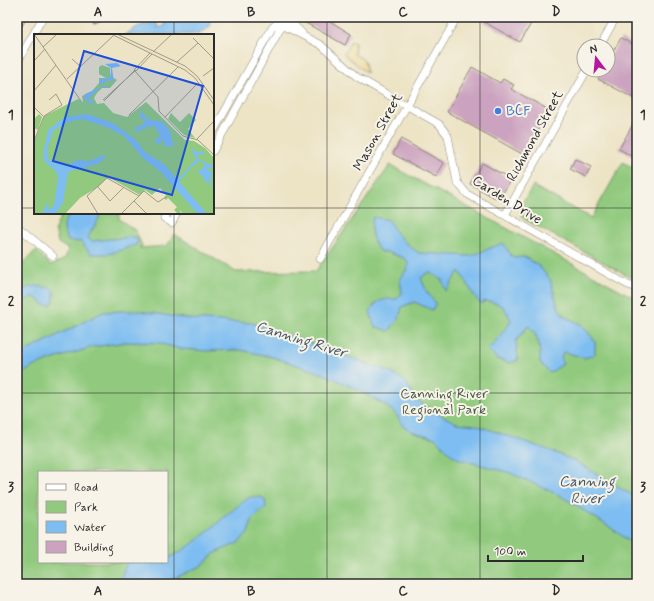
<svg xmlns="http://www.w3.org/2000/svg" width="654" height="601" font-family="Mynerve,sans-serif">
  <style>
    .green { fill: #91ca7e; stroke: #5e7a54; fill-rule: evenodd }
    .sand { fill: #eeda9e; stroke: #8c8264 }
    .water { fill: #7dbdf1; stroke: #54748e }
    .building { fill: #cba2bf }
    .lines { fill: none; stroke-linecap: round; stroke-linejoin: round }
    .minor-casing { stroke: #8c8878; stroke-width: 8 }
    .minor { stroke: #fff; stroke-width: 7 }
    .grid { fill: none; stroke: #2b2b2b; stroke-width: 1; stroke-opacity: 0.55 }
    .shop-dot { fill: #3f7fe0; stroke: #f7f3e8; stroke-width: 1.5 }
    .labels { text-anchor: middle; dominant-baseline: central; stroke-width: 4; stroke-linejoin: round; paint-order: stroke }
    .shop-label { font-size: 14px; fill: #366cbe; stroke: #f7f3e8; text-anchor: start }
    .street-label { font-size: 14px; fill: #2b2b2b; stroke: #f7f3e8 }
    .park-label { font-size: 14px; fill: #4a5b44; stroke: #f7f3e8 }
    .water-label { font-size: 15px; font-style: italic; fill: #445766; stroke: #f7f3e8 }
    .inset-river { fill: none; stroke: #7dbdf1; stroke-width: 2 }
    .inset-road { fill: none; stroke: #9f9a88; stroke-width: 1 }
    .view { fill: #1d4ed8; fill-opacity: 0.15; stroke: #1d4ed8; stroke-width: 2 }
    .inset-edge { fill: none; stroke: #2b2b2b; stroke-width: 2 }
    .neatline { fill: none; stroke: #2b2b2b; stroke-width: 1.5 }
    .grid-label { font-size: 13px; text-anchor: middle; font-weight: bold; fill: #2b2b2b }
  </style>
  <rect width="100%" height="100%" fill="#f7f3e8"/>
  <filter id="ink" filterUnits="userSpaceOnUse"><feTurbulence type="fractalNoise" baseFrequency=".025" numOctaves="2"/><feDisplacementMap in="SourceGraphic" scale="8" xChannelSelector="R" yChannelSelector="G"/><feConvolveMatrix kernelMatrix="1 2 1 2 8 2 1 2 1" color-interpolation-filters="sRGB"/></filter>
  <filter id="wash" filterUnits="userSpaceOnUse"><feTurbulence type="fractalNoise" baseFrequency=".012" numOctaves="4" result="noise"/><feDisplacementMap in="SourceGraphic" scale="16" xChannelSelector="R" yChannelSelector="G"/><feGaussianBlur stdDeviation="0.9" result="paint"/><feColorMatrix in="noise" values="0 0 0 0 0 0 0 0 0 0 0 0 0 0 0 0 0 1.4 0 .05"/><feComposite in="paint" operator="in"/></filter>
  <g filter="url(#wash)">
    <rect width="100%" height="100%" fill="#ede4c6"/>
    <!-- green -->
    <path class="green" d="M 623,162 L 637,170 L 637,281 L 524,219 L 520,213 L 521,205 L 533,186 L 591,218 Z
      M 390,165 L 637,299 L 637,584 L 17,584 L 17,270 L 36,250 L 51,265 L 65,259 L 68,249 L 58,243 L 55,229 L 62,213 L 119,213 L 119,219 L 136,231 L 142,246 L 139,248 L 167,246 L 174,234 L 236,272 L 316,271 ZM 39,472 L 167,472 L 167,562 L 39,562 Z"/>
    <!-- sand -->
    <path class="sand" d="M 351,41 L 355,43 L 354,54 L 364,60 L 367,73 L 344,54 Z"/>
    <!-- water -->
    <path class="water" d="M 170,17 L 209,17 L 210,26 L 199,34 L 125,35 L 137,27 L 156,21 L 158,28 L 165,25 L 163,20 Z
      M 72,213 L 100,213 L 99,218 L 88,237 L 91,241 L 131,237 L 136,237 L 138,241 L 136,245 L 109,254 L 91,254 L 81,242 L 68,241 C 63,231 61,220 72,213 Z
      M 373,217 L 389,220 L 396,233 L 409,246 L 419,253 L 471,256 L 503,243 L 513,258 L 525,257 L 538,265 L 550,279 L 558,307 L 564,316 L 582,325 L 595,341 L 595,354 L 585,358 L 563,352 L 561,359 L 563,364 L 550,373 L 540,363 C 540,349 540,336 528,326 L 516,341 L 518,360 L 510,363 L 497,359 L 487,349 L 492,346 L 511,321 C 505,306 501,303 485,301 L 481,304 C 471,294 468,282 459,271 L 446,291 L 442,280 L 429,272 L 421,278 L 427,292 L 436,304 L 432,310 L 414,302 L 402,307 L 399,318 L 389,331 L 374,326 L 370,311 C 377,299 384,299 397,299 L 402,293 L 400,280 L 409,265 L 406,259 L 388,252 L 380,252 C 372,240 369,232 373,217 Z
      M 37,286 L 51,288 L 54,291 L 54,301 L 51,305 L 45,305 L 35,297 L 30,297 L 26,301 L 21,301 L 19,295 L 22,290 L 29,287 Z
      M 122,311 L 142,311 L 188,319 L 252,323 L 386,370 L 405,381 L 418,401 L 434,412 L 457,423 L 476,425 L 546,449 L 575,461 L 637,498 L 637,547 L 611,528 L 561,496 L 510,473 L 459,459 L 452,455 L 435,438 L 411,431 L 402,425 L 396,414 L 385,405 L 358,390 L 324,374 L 269,356 L 240,350 L 207,351 L 180,349 L 159,343 L 126,342 L 93,347 L 54,359 L 32,367 L 17,378 L 17,356 L 103,312 Z
      M 250,497 L 261,497 L 265,500 L 266,507 L 253,519 L 247,535 L 238,543 L 215,553 L 201,566 L 162,584 L 110,584 C 127,576 120,575 127,562 L 150,562 L 153,564 L 167,562 L 167,559 C 201,543 220,517 250,497 Z"/>
    <g id="blocks">
      <!-- building -->
      <path class="building" d="M 17,17 L 25,21 L 17,34 Z
        M 90,17 L 113,17 L 94,25 Z
        M 295,17 L 323,17 L 351,34 L 345,45 Z
        M 487,17 L 535,17 L 520,42 L 484,22 Z
        M 621,38 L 637,47 L 637,95 L 635,99 L 598,79 L 603,70 L 608,70 L 608,60 Z
        M 472,67 L 500,83 L 503,79 L 514,85 L 511,89 L 549,110 L 524,155 L 447,112 Z
        M 637,117 L 637,159 L 619,149 Z
        M 401,139 L 444,163 L 436,177 L 393,154 Z
        M 575,159 L 591,167 L 586,177 L 570,169 Z
        M 482,163 L 511,179 L 499,200 L 470,184 Z"/>
    </g>
  </g>
  <g filter="url(#ink)">
    <use href="#blocks" fill-opacity="0" stroke="#8c8878" stroke-width="1"/>
    <g class="lines">
      <defs>
        <path id="minor" d="M 279,17 L 282,25 L 321,45 L 357,77 L 439,124 L 448,136 L 457,182 L 467,194 L 628,285 L 637,288
          M 289,17 L 291,22 L 302,33
          M 600,46 L 616,17
          M 17,63 L 43,17
          M 213,132 L 272,28 L 280,20 L 283,20
          M 213,151 L 279,31 L 289,18
          M 167,213 L 164,218 L 172,223 L 177,213
          M 505,215 L 587,70
          M 17,226 L 53,256
          M 320,259 L 457,17"/>
      </defs>
      <!-- minor casing -->
      <use href="#minor" class="minor-casing"/>
      <!-- minor -->
      <use href="#minor" class="minor"/>
    </g>
  </g>
  <!-- grid -->
  <path class="grid" d="M 174,17 L 174,35M 327,17 L 327,584M 480,17 L 480,584M 17,208 L 35,208M 213,208 L 637,208M 174,213 L 174,584M 17,393 L 637,393"/>
  <!-- markers -->
  <circle class="shop-dot" cx="498" cy="111" r="4"/>
  <g class="labels">
    <!-- shop labels -->
    <g class="shop-label">
      <text x="506" y="111">BCF</text>
    </g>
    <!-- street labels -->
    <g class="street-label">
      <text transform="translate(378 132) rotate(-61)">Mason Street</text>
      <text transform="translate(535 136) rotate(-61)">Richmond Street</text>
      <text transform="translate(507 200) rotate(32)">Carden Drive</text>
    </g>
    <!-- park labels -->
    <g class="park-label">
      <text x="444" y="394">Canning River<tspan x="444" dy="16">Regional Park</tspan></text>
    </g>
    <!-- water labels -->
    <g class="water-label">
      <text transform="translate(301 340) rotate(17)">Canning River</text>
      <text x="587" y="482">Canning<tspan x="587" dy="17">River</tspan></text>
    </g>
  </g>
  <!-- overview -->
  <g transform="translate(34 34)">
    <rect width="180" height="180" fill="#ede4c6"/>
    <path d="M 68,31 L 76,34 L 76,42 L 83,46 L 76,54 L 68,54 L 63,59 L 60,64 L 63,70 L 70,69 L 79,79 L 93,83 L 112,68 L 151,106 L 160,107 L 171,114 L 180,124 L 180,180 L 149,180 L 146,176 L 147,180 L 144,180 L 140,176 L 143,173 L 134,164 L 132,166 L 130,164 L 132,161 L 126,154 L 118,161 L 111,156 L 106,161 L 74,143 L 64,153 L 46,164 L 31,180 L 0,180 L 0,108 L 10,82 L 44,65 L 49,68 L 48,62 L 58,57 L 65,49 L 65,44 L 72,44 L 65,40 L 65,33 ZM 137,79 L 146,88 L 155,79 L 162,86 L 154,95 L 161,104 L 150,101 L 134,85 ZM 5,80 L 8,83 L 4,96 L 0,94 L 0,85 Z" fill="#91ca7e"/>
    <path d="M 83,29 L 87,32 L 78,34 L 80,48 L 75,46 L 65,51 L 66,45 L 76,44 L 77,34 L 71,30 ZM 70,52 L 76,53 L 66,54 L 54,65 L 62,69 L 55,69 L 50,65 L 51,60 ZM 107,76 L 113,85 L 129,88 L 136,97 L 140,113 L 134,111 L 131,114 L 129,104 L 126,110 L 122,109 L 121,106 L 126,102 L 120,91 L 116,94 L 112,90 L 113,96 L 110,94 L 104,98 L 101,96 L 101,93 L 107,92 L 111,87 L 106,83 ZM 53,80 L 79,89 L 101,105 L 111,118 L 131,131 L 173,180 L 164,180 L 126,137 L 110,125 L 90,102 L 75,94 L 49,85 L 33,88 L 19,97 L 13,117 L 15,126 L 33,132 L 44,126 L 55,127 L 70,121 L 72,123 L 65,129 L 34,138 L 29,169 L 21,180 L 8,180 L 14,168 L 15,176 L 20,172 L 24,144 L 22,137 L 12,129 L 9,122 L 14,96 L 31,83 ZM 159,113 L 160,117 L 171,118 L 168,121 L 164,119 L 164,125 L 180,132 L 180,135 L 172,133 L 178,140 L 177,145 L 171,147 L 176,147 L 180,151 L 171,148 L 169,142 L 163,138 L 170,133 L 170,129 L 165,127 L 161,131 L 158,130 L 162,125 L 158,116 Z" fill="#7dbdf1"/>
    <path class="inset-river" d="M 144,147 L 159,130"/>
    <path class="inset-road" d="M 0,0 L 47,67M 77,0 L 151,36 L 161,44 L 180,71M 83,0 L 151,32 L 163,42 L 180,66M 159,4 L 180,25M 9,13 L 23,0M 119,18 L 138,0M 116,19 L 100,36 L 124,63 L 125,77 L 149,102 L 164,106 L 180,121M 38,25 L 47,33M 0,27 L 11,15M 143,28 L 164,9M 102,37 L 118,20M 169,42 L 180,34M 33,45 L 79,2M 0,57 L 22,31M 69,66 L 102,36M 70,67 L 101,36M 0,73 L 9,82M 95,81 L 144,33M 10,82 L 28,71 L 22,60 L 15,66M 131,83 L 162,51M 163,105 L 180,87M 0,107 L 10,82M 64,153 L 76,167 L 90,153M 100,167 L 113,180M 64,180 L 53,162 L 73,144 L 105,162M 87,180 L 110,157 L 124,168 L 132,163"/>
    <path class="view" d="M 50,17 L 169,52 L 138,161 L 19,127 Z"/>
    <rect width="180" height="180" class="inset-edge"/>
  </g>
  <!-- margin -->
  <rect width="654" height="601" fill="none" stroke="#f7f3e8" stroke-width="44"/>
  <!-- legend -->
  <rect x="38" y="471" width="130" height="92" fill="#f7f3e8" stroke="#a5a39c"/>
  <rect x="46" y="484" width="20" height="6" fill="#ffffff" stroke="#a5a39c"/>
  <text x="74" y="491" font-size="12" fill="#2b2b2b">Road</text>
  <rect x="46" y="501" width="20" height="12" fill="#91ca7e" stroke="#a5a39c"/>
  <text x="74" y="511" font-size="12" fill="#2b2b2b">Park</text>
  <rect x="46" y="521" width="20" height="12" fill="#7dbdf1" stroke="#a5a39c"/>
  <text x="74" y="531" font-size="12" fill="#2b2b2b">Water</text>
  <rect x="46" y="541" width="20" height="12" fill="#cba2bf" stroke="#a5a39c"/>
  <text x="74" y="551" font-size="12" fill="#2b2b2b">Building</text>
  <!-- north arrow -->
  <g transform="translate(596 58) rotate(344)"><circle r="19" fill="#f7f3e8" stroke="#a5a39c"/>
  <path d="M0-3L7 15L0 10L-7 15Z" fill="#b5179e"/>
  <text y="-6" font-size="11" font-weight="bold" text-anchor="middle" fill="#2b2b2b">N</text>
  </g>
  <!-- scale -->
  <path d="M488 555v6h95v-6" fill="none" stroke="#2b2b2b" stroke-width="2"/>
  <text x="494" y="555" font-size="12" fill="#2b2b2b" stroke="#f7f3e8" stroke-width="3" paint-order="stroke">100 m</text>
  <rect x="22" y="22" width="610" height="557" class="neatline"/>
  <g class="grid-label">
    <text x="98" y="16">A</text>
    <text x="251" y="16">B</text>
    <text x="403" y="16">C</text>
    <text x="556" y="16">D</text>
    <text x="11" y="119">1</text>
    <text x="643" y="119">1</text>
    <text x="11" y="305">2</text>
    <text x="643" y="305">2</text>
    <text x="11" y="491">3</text>
    <text x="643" y="491">3</text>
    <text x="98" y="595">A</text>
    <text x="251" y="595">B</text>
    <text x="403" y="595">C</text>
    <text x="556" y="595">D</text>
  </g>
</svg>
